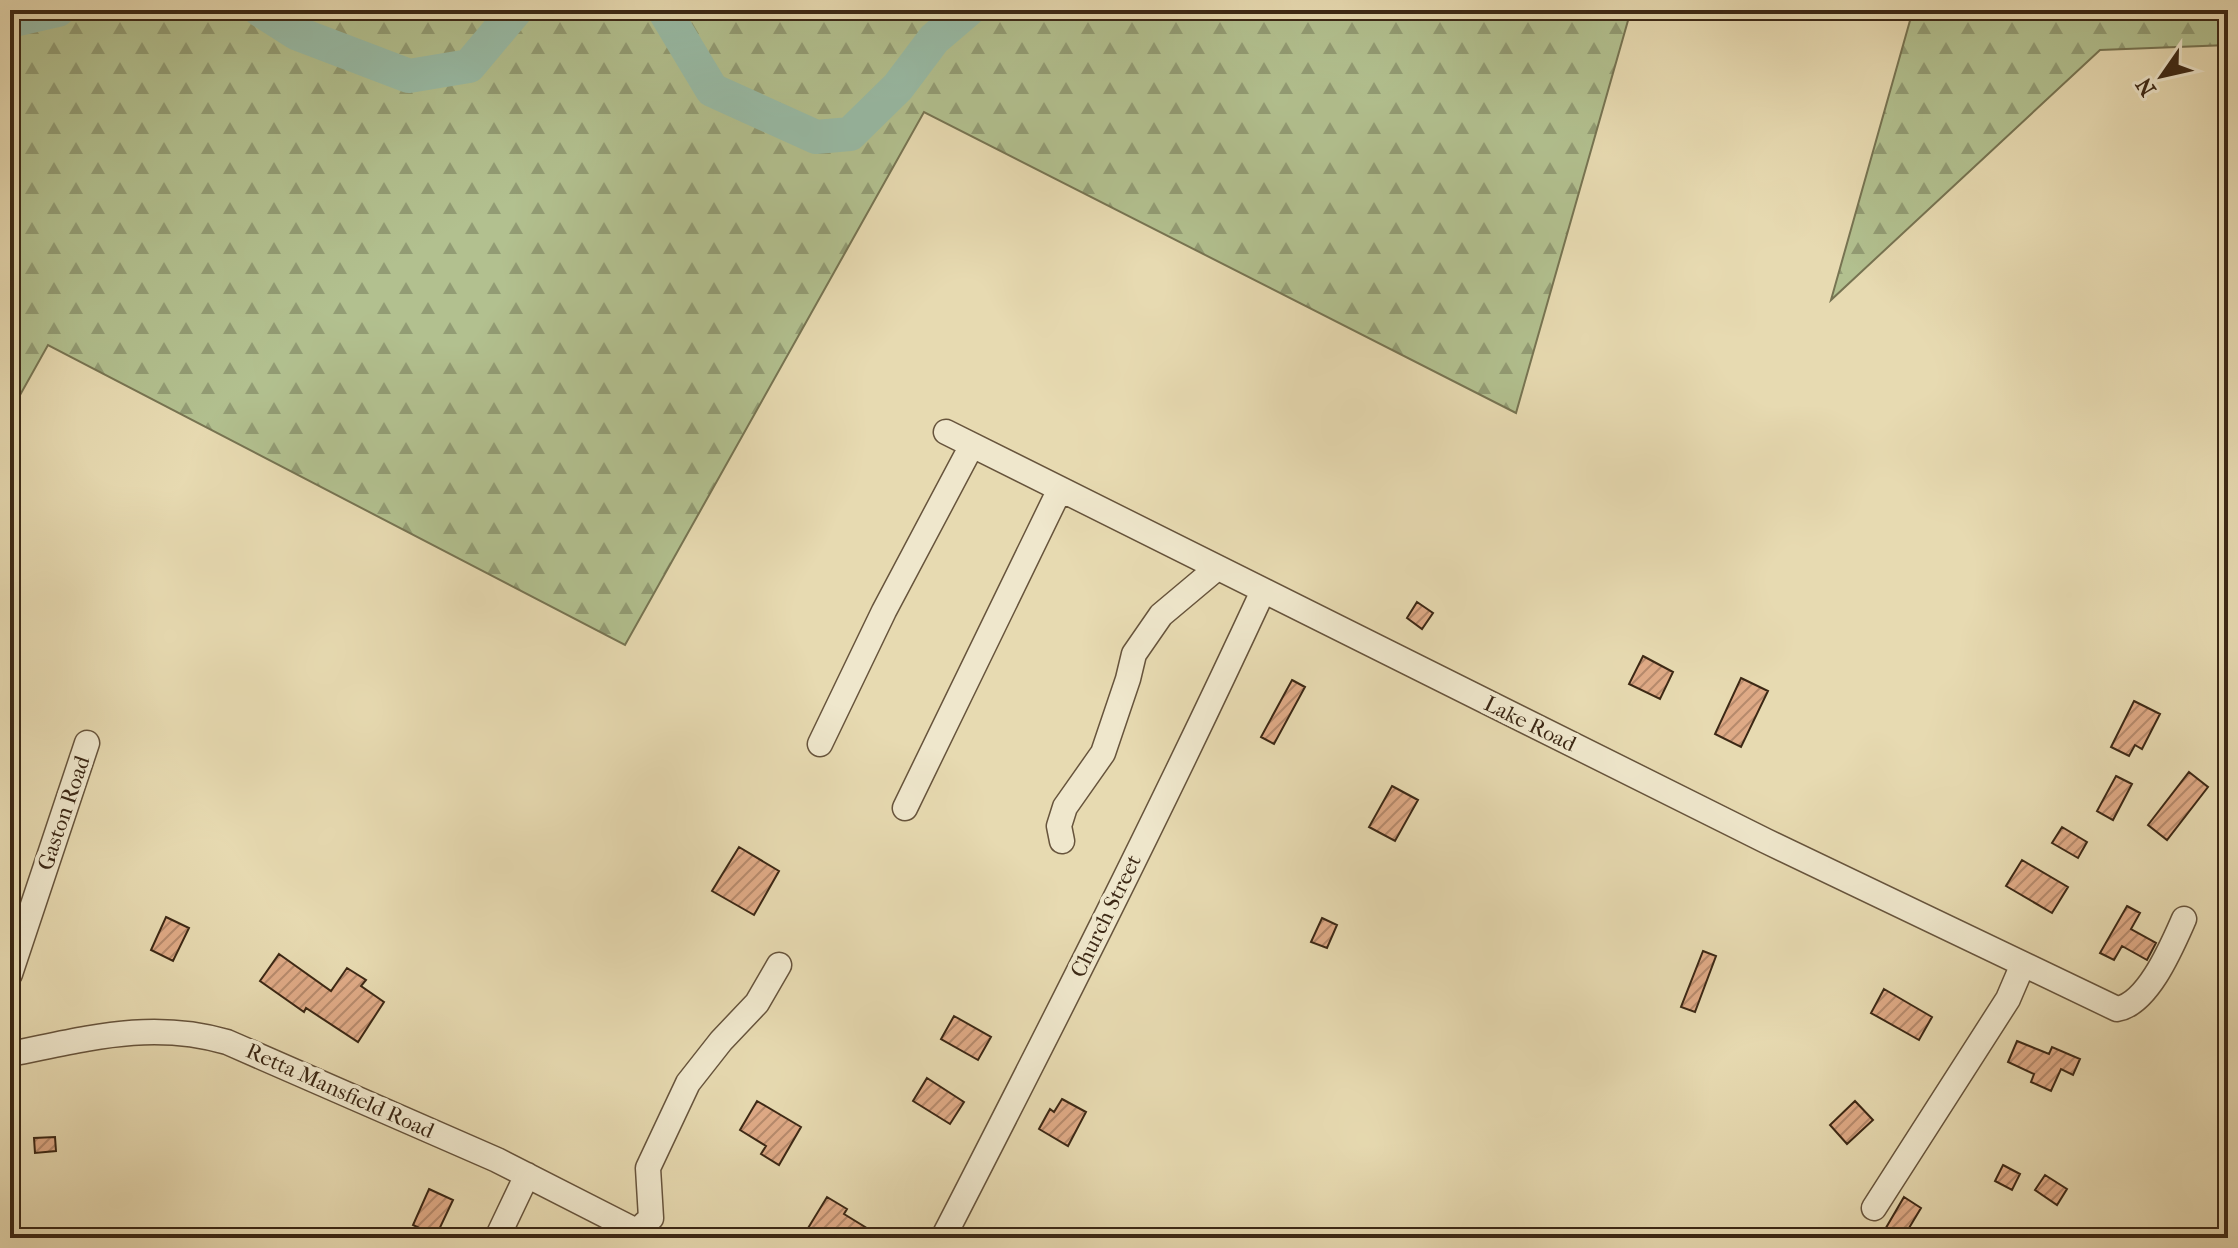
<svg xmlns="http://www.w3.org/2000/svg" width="2238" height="1248" font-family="'IM FELL French Canon',serif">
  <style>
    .forest { fill: url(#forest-firs); stroke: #777452; stroke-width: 2 }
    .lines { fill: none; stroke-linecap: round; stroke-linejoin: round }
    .river { stroke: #98bba6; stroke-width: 34 }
    .building { fill: url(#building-hatch); stroke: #3c2815; stroke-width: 2 }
    .minor-casing { stroke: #67543c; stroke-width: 27 }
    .minor { stroke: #efe7cc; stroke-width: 24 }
    .labels { text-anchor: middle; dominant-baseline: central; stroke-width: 8; stroke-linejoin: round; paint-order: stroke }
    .street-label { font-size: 22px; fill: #3c2815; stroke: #efe7cc }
  </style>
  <defs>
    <pattern id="forest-firs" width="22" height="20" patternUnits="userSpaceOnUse" patternTransform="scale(2)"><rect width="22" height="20" fill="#b2c08f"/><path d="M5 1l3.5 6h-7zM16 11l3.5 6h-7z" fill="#929c74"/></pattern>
    <pattern id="building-hatch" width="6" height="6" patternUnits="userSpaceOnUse" patternTransform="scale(2)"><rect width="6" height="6" fill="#dfaa86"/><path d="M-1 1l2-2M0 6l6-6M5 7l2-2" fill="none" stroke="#b68a6c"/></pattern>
  </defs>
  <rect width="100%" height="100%" fill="#e7dab1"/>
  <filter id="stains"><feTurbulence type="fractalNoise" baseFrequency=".0025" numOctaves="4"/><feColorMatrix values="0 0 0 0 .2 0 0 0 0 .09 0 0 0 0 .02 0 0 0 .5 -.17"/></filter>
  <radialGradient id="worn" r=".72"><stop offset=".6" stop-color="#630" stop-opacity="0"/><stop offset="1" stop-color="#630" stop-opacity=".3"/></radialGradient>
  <!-- forest -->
  <path class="forest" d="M 10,10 L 1631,10 L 1516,413 L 924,112 L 625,645 L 48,345 L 10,413 Z
    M 1913,10 L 2228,10 L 2228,45 L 2100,50 L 1831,300 Z"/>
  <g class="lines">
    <!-- river -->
    <path class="river" d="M 260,10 L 296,33 L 409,76 L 469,66 L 516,10
      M 664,10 L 712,90 L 816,137 L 850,134 L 898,87 L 934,39 L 968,10
      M 10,21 L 58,10"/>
  </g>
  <!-- building -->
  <path class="building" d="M 1417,602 L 1433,613 L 1422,629 L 1407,618 Z
    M 1643,656 L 1673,672 L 1660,699 L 1629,684 Z
    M 1741,678 L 1768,691 L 1741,747 L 1715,734 Z
    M 1292,680 L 1305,687 L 1274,744 L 1261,737 Z
    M 2134,701 L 2160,714 L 2142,749 L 2135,745 L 2129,756 L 2111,747 Z
    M 2189,772 L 2208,787 L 2167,840 L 2148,825 Z
    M 2116,776 L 2132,784 L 2113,820 L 2097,811 Z
    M 1392,786 L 1418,800 L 1395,841 L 1369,827 Z
    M 2062,827 L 2087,842 L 2078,858 L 2052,843 Z
    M 739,847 L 779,871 L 754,915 L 712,891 Z
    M 2022,860 L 2068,887 L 2052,913 L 2006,886 Z
    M 2127,906 L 2140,913 L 2131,929 L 2156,943 L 2147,960 L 2122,946 L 2114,960 L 2100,953 Z
    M 166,917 L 189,928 L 173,961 L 151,950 Z
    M 1322,918 L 1337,925 L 1327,948 L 1311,942 Z
    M 1703,951 L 1716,956 L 1695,1012 L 1681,1007 Z
    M 279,954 L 331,991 L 347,968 L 366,980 L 361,986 L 384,1002 L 358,1042 L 306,1008 L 304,1012 L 260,981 Z
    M 1884,989 L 1932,1017 L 1919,1040 L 1871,1013 Z
    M 954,1016 L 991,1037 L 978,1060 L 941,1039 Z
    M 2017,1041 L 2049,1054 L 2052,1047 L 2080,1059 L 2073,1075 L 2061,1069 L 2051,1091 L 2031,1082 L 2034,1074 L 2008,1062 Z
    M 927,1078 L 964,1102 L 950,1124 L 913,1101 Z
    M 1062,1099 L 1086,1112 L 1068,1146 L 1039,1129 L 1050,1109 L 1054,1112 Z
    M 757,1101 L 801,1127 L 779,1165 L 761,1154 L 766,1146 L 740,1130 Z
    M 1855,1101 L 1873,1120 L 1847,1144 L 1830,1125 Z
    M 55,1137 L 56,1151 L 35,1153 L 34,1138 Z
    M 2003,1165 L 2020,1174 L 2012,1190 L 1995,1181 Z
    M 2045,1175 L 2067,1189 L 2057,1205 L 2035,1190 Z
    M 429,1189 L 453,1200 L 436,1236 L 413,1225 Z
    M 827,1197 L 847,1209 L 844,1214 L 883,1238 L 802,1238 Z
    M 1904,1197 L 1921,1208 L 1903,1238 L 1880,1238 Z"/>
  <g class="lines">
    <defs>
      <path id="minor" d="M 946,432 L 1766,841 L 2117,1009 C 2148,1004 2172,946 2184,919
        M 820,744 L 884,611 L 972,445
        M 905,808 L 1060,489
        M 1062,841 L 1059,826 L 1065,807 L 1103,753 L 1128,679 L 1134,654 L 1161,615 L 1217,568
        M 10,974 L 87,743
        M 10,1054 C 87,1039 150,1020 227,1042 L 497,1160 L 650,1238
        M 1874,1208 L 2008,999 L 2023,964
        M 637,1231 L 651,1218 L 648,1168 L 688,1083 L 721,1041 L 757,1003 L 779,965
        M 497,1238 L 527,1175
        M 943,1238 C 1053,1024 1162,809 1263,591"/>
    </defs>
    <!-- minor casing -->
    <use href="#minor" class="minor-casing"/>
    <!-- minor -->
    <use href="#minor" class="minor"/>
  </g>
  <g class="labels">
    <!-- street labels -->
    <g class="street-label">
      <text transform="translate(1530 724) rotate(26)">Lake Road</text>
      <text transform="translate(64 813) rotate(-71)">Gaston Road</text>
      <text transform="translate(1106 916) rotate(-64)">Church Street</text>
      <text transform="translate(340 1091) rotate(24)">Retta Mansfield Road</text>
    </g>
  </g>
  <!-- margin -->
  <rect width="2238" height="1248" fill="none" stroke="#e7dab1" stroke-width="40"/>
  <rect x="12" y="12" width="2214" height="1224" fill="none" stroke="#3c2815" stroke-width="4"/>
  <rect x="20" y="20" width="2198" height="1208" fill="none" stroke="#3c2815" stroke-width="2"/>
  <!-- north arrow -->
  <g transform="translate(2162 76) rotate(236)" stroke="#efe7cc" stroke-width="6" paint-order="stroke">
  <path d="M0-6L14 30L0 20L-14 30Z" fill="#3c2815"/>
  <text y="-12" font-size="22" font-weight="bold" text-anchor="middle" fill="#3c2815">N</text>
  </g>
  <rect width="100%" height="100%" filter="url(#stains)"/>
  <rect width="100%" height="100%" fill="url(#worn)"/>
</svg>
